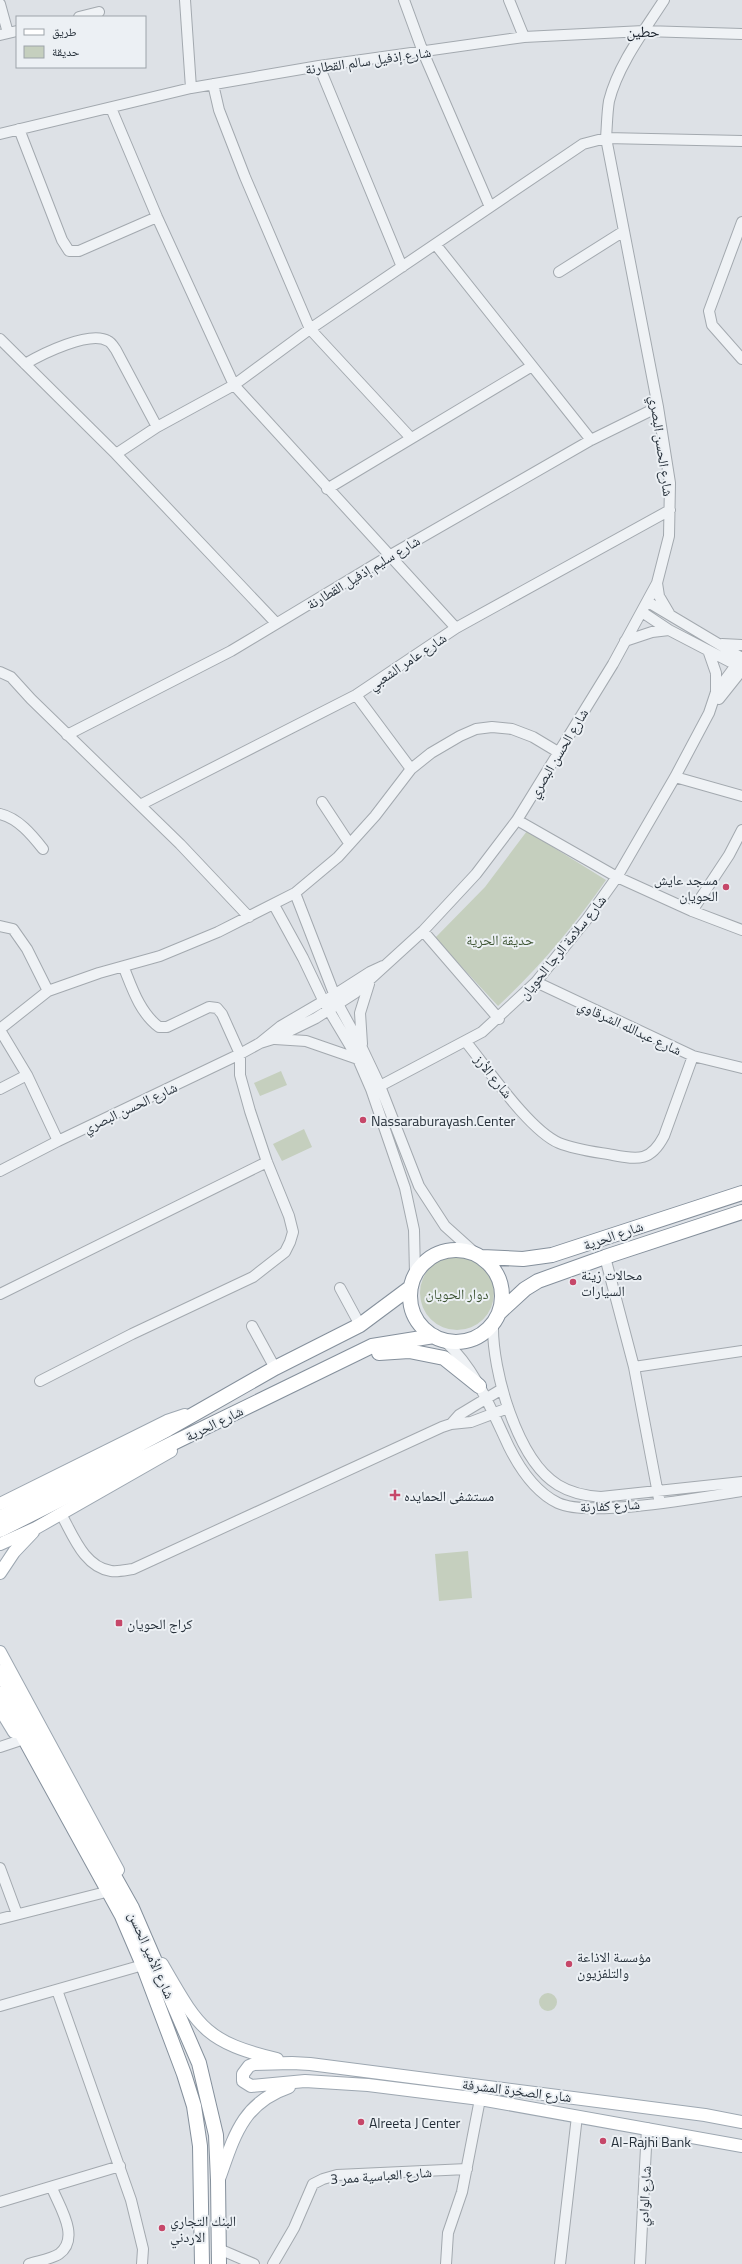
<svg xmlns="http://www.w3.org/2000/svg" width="742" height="2264" font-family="'Titillium Web','Noto Naskh Arabic',sans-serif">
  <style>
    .green { fill: #c5cfbe }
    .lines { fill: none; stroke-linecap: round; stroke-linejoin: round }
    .minor-casing { stroke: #a3a9af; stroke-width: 12 }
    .major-casing { stroke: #9da7b1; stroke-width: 14 }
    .highway-casing { stroke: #85909c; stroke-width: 16 }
    .minor { stroke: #eff2f5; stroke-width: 10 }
    .major { stroke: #fff; stroke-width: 12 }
    .highway { stroke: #fff; stroke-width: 14 }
    .poi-dot { fill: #c64769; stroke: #ecf0f4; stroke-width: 1.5 }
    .labels { text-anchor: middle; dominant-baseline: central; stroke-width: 4; stroke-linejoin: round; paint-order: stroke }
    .street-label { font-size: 14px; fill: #27313b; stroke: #ecf0f4 }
    .poi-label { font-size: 14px; fill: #27313b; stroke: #ecf0f4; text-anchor: start }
    .park-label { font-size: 14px; fill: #3f5635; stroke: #ecf0f4 }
    .neighbourhood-label { font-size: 15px; fill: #1a222c; stroke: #ecf0f4 }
  </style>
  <rect width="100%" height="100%" fill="#dde1e6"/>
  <!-- green -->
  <path class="green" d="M 527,831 L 606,880 C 574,926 539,968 498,1006 L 435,938 L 485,887 Z
    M 281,1071 L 287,1085 L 260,1096 L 254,1083 Z
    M 304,1129 L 312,1147 L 282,1161 L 273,1144 Z
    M420 1293a37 37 0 1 1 74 0a37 37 0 1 1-74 0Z
    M 468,1551 L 472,1598 L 439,1601 L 435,1554 Z
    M539 2002a9 9 0 1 1 18 0a9 9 0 1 1-18 0Z"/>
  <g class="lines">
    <defs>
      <path id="minor" d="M 185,0 L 191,88
        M 404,0 L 423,52 L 490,207
        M 509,0 L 524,37
        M 0,4 L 8,33
        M 79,17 L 99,12
        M 0,35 L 17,31
        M 319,66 L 402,267
        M 213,84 L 219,110 L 245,177 L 310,329 L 410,437
        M 111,108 L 157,217 L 234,385 L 456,628
        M 19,129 L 62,240 L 69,251 L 79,251 L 157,217
        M 0,134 L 191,88 L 319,66 L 524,37 L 644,31 L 742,34
        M 742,222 L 709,311 L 712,325 L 742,359
        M 436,245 L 591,440
        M 559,272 L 624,231
        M 0,339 L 116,454 L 276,623
        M 25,364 C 42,354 90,330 108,341 C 111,342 114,347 116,350 L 157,427
        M 116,454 L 157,427 L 234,385 L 310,329 L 583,144 L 606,138 L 742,141
        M 327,489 L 532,366
        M 657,583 L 659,596 L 669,613
        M 648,602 L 742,658
        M 642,612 L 669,630 L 742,668
        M 625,641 L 652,632 L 669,630
        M 722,644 L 742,645
        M 708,650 L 716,673 L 716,692
        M 0,672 L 11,677 L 31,699 L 180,844 L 249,917
        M 356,695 L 411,769
        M 719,699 L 742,670
        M 67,735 L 231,651 L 389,556 L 591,440 L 658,407
        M 675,777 L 742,796
        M 322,802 L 349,843
        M 140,805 L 356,695 L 456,628 L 670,510
        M 0,814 C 18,818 32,835 43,849
        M 517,820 L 617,877 L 692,911 L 742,930
        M 295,893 L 338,1004 L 362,1048 L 380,1086 L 419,1186 L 445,1226 L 475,1253
        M 274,905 L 303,958 L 324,1002 L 358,1059 L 371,1089 L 405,1188 L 414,1230 L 415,1274
        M 692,911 L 729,855 L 742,830
        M 0,926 L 13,929 L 27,949 L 48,991
        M 423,931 L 499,1019
        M 536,982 L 693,1056 L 742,1068
        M 0,1029 L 48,991 L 99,973 L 160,956 L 218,932 L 295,893 L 338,857 L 375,816 L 411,769 L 431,753 L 460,736 L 476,729 L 492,727 L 512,729 L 533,737 L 558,752
        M 0,1030 L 27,1075 L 58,1141
        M 275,1039 L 306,1041 L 358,1059
        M 466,1042 C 488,1069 529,1130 559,1143 C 576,1150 596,1152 613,1155 C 639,1160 651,1161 664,1136 L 693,1056
        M 260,1043 L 273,1039 L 316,1018 L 355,993 L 423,931 L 476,874 L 517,820 L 613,664 L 657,583 L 669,536 L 670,483 L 658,407 L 606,138 C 607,126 607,113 609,101 C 618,65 644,31 664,0
        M 362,1044 L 360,1013 L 369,984
        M 380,1086 L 482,1032 L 536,982 L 587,919 L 617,877 L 675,777 L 709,713 L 716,692 L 742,657
        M 0,1089 L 27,1075
        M 0,1171 L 58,1141 L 240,1054 L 260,1043 L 281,1026 L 334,995 L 370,972 L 383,966
        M 605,1257 L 634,1367 L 659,1499
        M 340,1288 L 360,1325
        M 0,1294 L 267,1162
        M 493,1325 C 492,1370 517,1460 558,1485 C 571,1493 586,1496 601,1497 L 742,1482
        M 252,1326 L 275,1368
        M 445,1341 C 476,1370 491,1409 509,1447 C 520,1469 535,1492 558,1503 C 590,1518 703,1497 742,1491
        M 634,1367 L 742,1351
        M 40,1381 L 132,1334 L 253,1277 L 285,1252 L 290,1242 L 293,1232 L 289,1216 L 267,1162 L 250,1111 L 240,1075 L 240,1054 L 222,1014 L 217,1008 L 209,1007 L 167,1027 L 159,1027 C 140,1013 132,988 124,968
        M 451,1424 L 459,1415 L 502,1389
        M 61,1514 C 73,1535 84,1567 111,1571 C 118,1572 126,1570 133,1569 L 442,1427 L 451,1424 L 471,1422 L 508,1408
        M 0,1747 L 18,1741
        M 0,1868 L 17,1914
        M 0,1919 L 102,1893
        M 57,1990 L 131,2200 L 143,2249 L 142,2264
        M 0,2006 L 143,1965
        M 0,2202 L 120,2166
        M 219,2249 L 254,2264
        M 29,2264 C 38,2261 51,2259 59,2254 C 81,2238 59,2206 52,2188
        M 273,2264 L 294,2228 L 313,2184 L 323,2179 L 337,2175 L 467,2169
        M 446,2264 L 448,2233 L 462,2192 L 480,2099
        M 560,2264 L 577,2116
        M 640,2264 L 647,2128"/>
      <path id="major" d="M 0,1504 L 167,1421 L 185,1415
        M 0,1544 L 36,1528 L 171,1451
        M 0,1573 L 14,1552 L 33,1532
        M 0,1652 L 118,1870
        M 0,1709 L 14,1732
        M 162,1964 C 198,2026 204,2042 277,2059
        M 742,2122 L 705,2115 L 310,2064 L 292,2063 L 254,2064 L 249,2066 L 243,2074 L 243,2081 L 251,2086 L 305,2081 L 368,2085 L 480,2099 L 742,2146
        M 219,2179 C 234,2137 242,2103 289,2087"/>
      <path id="highway" d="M410 1296a46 46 0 1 1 92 0a46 46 0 1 1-92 0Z
        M 482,1257 L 523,1259 L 552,1255 L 742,1193
        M 499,1313 L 525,1289 L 538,1281 L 605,1257 L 742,1212
        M 379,1353 L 409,1351 L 444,1358 L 479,1386
        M 0,1518 L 168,1429 L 275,1368 L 360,1325 L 411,1287
        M 0,1530 L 173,1443 L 372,1346 L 434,1336
        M 0,1672 L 132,1908 L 199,2063 L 216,2135 L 218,2180 L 219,2264
        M 0,1694 L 122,1916 L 143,1965 L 184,2074 L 194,2106 L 200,2146 L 202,2264"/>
    </defs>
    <!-- minor casing -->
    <use href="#minor" class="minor-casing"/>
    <!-- major casing -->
    <use href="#major" class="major-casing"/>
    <!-- highway casing -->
    <use href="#highway" class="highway-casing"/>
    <!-- minor -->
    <use href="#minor" class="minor"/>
    <!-- major -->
    <use href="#major" class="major"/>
    <!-- highway -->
    <use href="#highway" class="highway"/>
  </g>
  <!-- markers -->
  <g class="poi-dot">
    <circle cx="726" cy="887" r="4"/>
    <circle cx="363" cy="1120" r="4"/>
    <circle cx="573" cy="1282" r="4"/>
    <path d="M393 1489h4v4h4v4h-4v4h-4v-4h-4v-4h4z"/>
    <rect x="115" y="1619" width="8" height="8" rx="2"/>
    <circle cx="569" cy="1964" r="4"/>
    <circle cx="361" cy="2122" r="4"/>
    <circle cx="603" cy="2141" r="4"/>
    <circle cx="162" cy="2228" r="4"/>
  </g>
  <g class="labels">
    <!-- street labels -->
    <g class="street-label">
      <text transform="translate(368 60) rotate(-8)">شارع إذفيل سالم القطارنة</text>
      <text transform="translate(662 446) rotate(82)">شارع الحسن البصري</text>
      <text transform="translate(363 572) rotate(-31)">شارع سليم إذفيل القطارنة</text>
      <text transform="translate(407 661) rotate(-34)">شارع عامر الشعبي</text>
      <text transform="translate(558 753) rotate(-59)">شارع الحسن البصري</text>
      <text transform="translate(562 947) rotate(-51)">شارع سلامة الرجا الحويان</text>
      <text transform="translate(630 1027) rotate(25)">شارع عبدالله الشرقاوي</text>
      <text transform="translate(494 1076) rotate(51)">شارع الأرز</text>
      <text transform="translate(130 1107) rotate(-25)">شارع الحسن البصري</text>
      <text transform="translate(613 1235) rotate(-19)">شارع الحرية</text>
      <text transform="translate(214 1423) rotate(-26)">شارع الحرية</text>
      <text transform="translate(610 1505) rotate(-3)">شارع كفارنة</text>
      <text transform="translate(152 1955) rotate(66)">شارع الأمير الحسن</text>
      <text transform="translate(517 2090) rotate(7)">شارع الصخرة المشرفة</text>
      <text transform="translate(381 2175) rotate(-4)">شارع العباسية ممر 3</text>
      <text transform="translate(644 2196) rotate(-87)">شارع الوادي</text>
    </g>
    <!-- poi labels -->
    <g class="poi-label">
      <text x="718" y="879" text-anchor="end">مسجد عايش<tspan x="718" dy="16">الحويان</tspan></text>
      <text x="371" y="1120">Nassaraburayash.Center</text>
      <text x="581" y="1274">محالات زينة<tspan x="581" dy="16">السيارات</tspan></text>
      <text x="404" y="1495">مستشفى الحمايده</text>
      <text x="127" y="1623">كراج الحويان</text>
      <text x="577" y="1956">مؤسسة الاذاعة<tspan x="577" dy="16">والتلفزيون</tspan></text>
      <text x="369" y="2122">Alreeta J Center</text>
      <text x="611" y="2141">Al-Rajhi Bank</text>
      <text x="170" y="2220">البنك التجاري<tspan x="170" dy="16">الاردني</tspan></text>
    </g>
    <!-- park labels -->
    <g class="park-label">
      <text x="500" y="939">حديقة الحرية</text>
      <text x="457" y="1293">دوار الحويان</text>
    </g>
    <!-- neighbourhood labels -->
    <g class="neighbourhood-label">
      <text x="643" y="31">حطين</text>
    </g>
  </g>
  <!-- legend -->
  <rect x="16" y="16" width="130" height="52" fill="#ecf0f4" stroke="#9da4aa"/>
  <rect x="24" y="29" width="20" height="6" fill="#ffffff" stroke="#9da4aa"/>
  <text x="52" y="36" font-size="12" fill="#27313b">طريق</text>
  <rect x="24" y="46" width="20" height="12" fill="#c5cfbe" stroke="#9da4aa"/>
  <text x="52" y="56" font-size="12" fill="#27313b">حديقة</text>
</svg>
